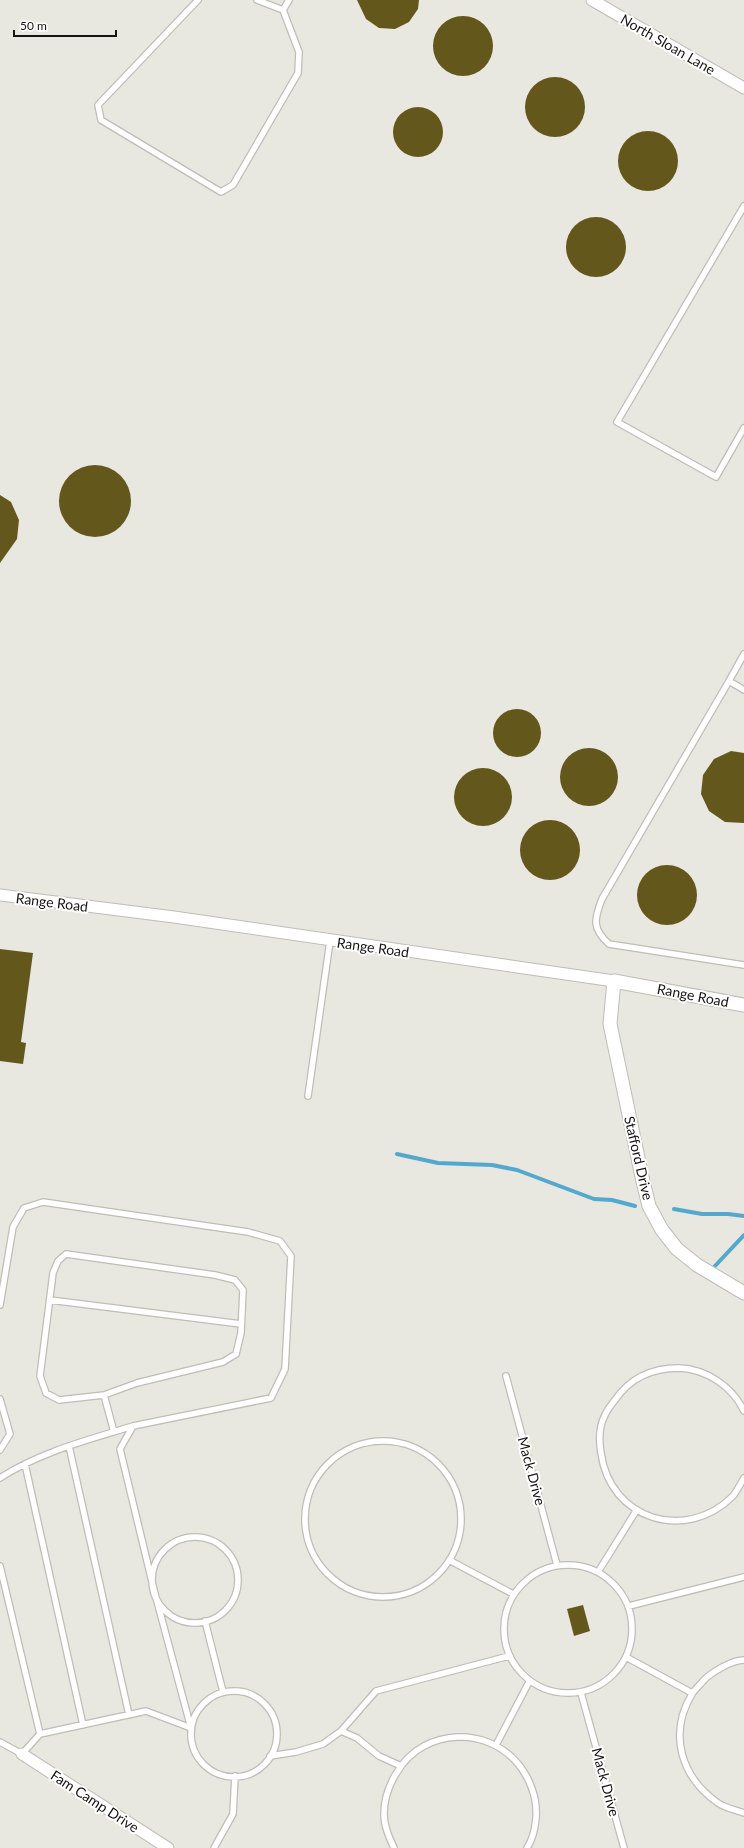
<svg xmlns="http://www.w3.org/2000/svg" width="744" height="1848" font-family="Lato,sans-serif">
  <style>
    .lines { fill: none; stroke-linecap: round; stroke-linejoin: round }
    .stream { stroke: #53a8cd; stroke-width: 4 }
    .building { fill: #64571c }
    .service-casing { stroke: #bfbdb7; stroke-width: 8 }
    .minor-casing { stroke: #bfbdb7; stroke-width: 13 }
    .tertiary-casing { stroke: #bfbdb7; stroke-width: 15 }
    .service { stroke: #fff; stroke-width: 5.5 }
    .minor { stroke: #fff; stroke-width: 11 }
    .tertiary { stroke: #fff; stroke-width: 13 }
    .labels { text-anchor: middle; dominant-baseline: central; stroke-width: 4; stroke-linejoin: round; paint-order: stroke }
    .street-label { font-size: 14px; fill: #151412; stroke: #fff }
  </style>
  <rect width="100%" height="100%" fill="#e8e7e0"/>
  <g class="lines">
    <!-- stream -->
    <path class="stream" d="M 397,1154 L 438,1163 L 492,1165 L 517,1170 L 594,1199 L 612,1200 L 635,1206
      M 674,1209 L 702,1214 L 728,1214 L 744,1216
      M 715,1266 L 744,1235"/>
  </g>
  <!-- building -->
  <path class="building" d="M 357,0 L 419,0 L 418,9 L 409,22 L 395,29 L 379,28 L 366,19 Z
    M433 46a30 30 0 1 1 60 0a30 30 0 1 1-60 0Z
    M525 107a30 30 0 1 1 60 0a30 30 0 1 1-60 0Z
    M393 132a25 25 0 1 1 50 0a25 25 0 1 1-50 0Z
    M618 161a30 30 0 1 1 60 0a30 30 0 1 1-60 0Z
    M566 247a30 30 0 1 1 60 0a30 30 0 1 1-60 0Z
    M59 501a36 36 0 1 1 72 0a36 36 0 1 1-72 0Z
    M 0,495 L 11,502 L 19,520 L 17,539 L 0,563 Z
    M493 733a24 24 0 1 1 48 0a24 24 0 1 1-48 0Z
    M560 777a29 29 0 1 1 58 0a29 29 0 1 1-58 0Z
    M 731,751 L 744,753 L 744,823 L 725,822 L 709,811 L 701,794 L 703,775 L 714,759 Z
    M454 797a29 29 0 1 1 58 0a29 29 0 1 1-58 0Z
    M520 850a30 30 0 1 1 60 0a30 30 0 1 1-60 0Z
    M637 895a30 30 0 1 1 60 0a30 30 0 1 1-60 0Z
    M 0,949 L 33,953 L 21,1042 L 26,1043 L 23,1064 L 0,1061 Z
    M 583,1605 L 590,1631 L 574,1636 L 567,1609 Z"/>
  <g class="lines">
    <defs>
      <path id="service" d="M 198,0 L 98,105 L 101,120 L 221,192 L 233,185 L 298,73 L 299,52 L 283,10
        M 257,0 L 283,10
        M 283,10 L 289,0
        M 744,206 L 617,422 L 716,477 L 744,428
        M 744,654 L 729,681 L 744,690
        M 729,681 L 602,899 C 594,919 592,929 609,944 L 744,965
        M 308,1096 L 330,941
        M 50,1300 L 241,1324
        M 0,1305 L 13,1227 L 24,1208 L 43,1202 L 248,1232 L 280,1241 L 291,1256 L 285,1369 L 271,1398 L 133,1426 L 120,1449 L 154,1590 L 191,1728 L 146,1711 L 40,1734 L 22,1754 L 0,1742
        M 506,1376 L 557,1565
        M 104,1395 L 59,1400 L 46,1393 L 40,1376 L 53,1273 L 58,1261 L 66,1254 L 215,1275 L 235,1280 L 243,1290 L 241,1333 L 236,1354 L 223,1362 L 137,1383 L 104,1395 L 114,1432
        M 0,1399 L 10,1434 L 0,1450
        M 744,1411 C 732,1386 706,1369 679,1368 C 653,1368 630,1378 615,1400 C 611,1405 607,1410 605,1415 C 599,1426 599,1441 601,1453 C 610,1520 686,1543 733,1496 C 737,1491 741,1483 744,1478
        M305 1519a78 78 0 1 1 156 0a78 78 0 1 1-156 0Z
        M 69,1446 L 129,1715
        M 25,1464 L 83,1725
        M 0,1478 C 40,1452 88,1440 133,1426
        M152 1580a43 43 0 1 1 86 0a43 43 0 1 1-86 0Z
        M 449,1560 L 513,1594
        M504 1629a64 64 0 1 1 128 0a64 64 0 1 1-128 0Z
        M 0,1566 L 40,1734
        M 598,1572 L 636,1511
        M 629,1606 L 744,1577
        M 205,1621 L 223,1692
        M 626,1657 L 692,1693
        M 744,1660 C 732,1660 712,1672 704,1680 C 700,1685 695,1689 692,1694 C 668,1734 681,1777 718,1803 C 725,1808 736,1810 744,1813
        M191 1734a43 43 0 1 1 86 0a43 43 0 1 1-86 0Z
        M 581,1693 L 624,1848
        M 341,1731 L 376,1691 L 509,1656
        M 496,1745 L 529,1682
        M 270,1756 L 296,1752 L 323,1744 L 341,1731 L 357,1738 L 379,1756 L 401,1766
        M 214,1848 L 233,1814 L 235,1776
        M 394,1848 C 389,1837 384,1826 384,1814 C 384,1788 401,1758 424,1746 C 467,1724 517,1744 532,1789 C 539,1807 537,1832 527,1848"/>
      <path id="minor" d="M 592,0 L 744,88
        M 0,895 L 174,917 L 614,981
        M 22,1754 L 168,1848"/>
      <path id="tertiary" d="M 744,1005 L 614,981 L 610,1024 L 642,1177 L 649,1206 L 662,1230 L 677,1249 L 697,1265 L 744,1293"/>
    </defs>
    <!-- service casing -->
    <use href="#service" class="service-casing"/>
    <!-- minor casing -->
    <use href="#minor" class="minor-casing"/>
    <!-- tertiary casing -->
    <use href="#tertiary" class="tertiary-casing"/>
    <!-- service -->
    <use href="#service" class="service"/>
    <!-- minor -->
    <use href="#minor" class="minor"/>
    <!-- tertiary -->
    <use href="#tertiary" class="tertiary"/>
  </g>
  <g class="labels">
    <!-- street labels -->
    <g class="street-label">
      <text transform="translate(668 44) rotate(30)">North Sloan Lane</text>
      <text transform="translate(52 902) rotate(7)">Range Road</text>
      <text transform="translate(373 947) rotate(8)">Range Road</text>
      <text transform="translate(693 995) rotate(11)">Range Road</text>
      <text transform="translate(639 1158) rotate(77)">Stafford Drive</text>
      <text transform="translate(532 1471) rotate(75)">Mack Drive</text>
      <text transform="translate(606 1782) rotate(75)">Mack Drive</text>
      <text transform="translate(95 1801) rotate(33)">Fam Camp Drive</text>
    </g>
  </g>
  <!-- scale -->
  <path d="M14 30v6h102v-6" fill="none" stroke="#151412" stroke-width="2"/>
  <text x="20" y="30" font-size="12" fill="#151412" stroke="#ffffff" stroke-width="3" paint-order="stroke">50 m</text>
</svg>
